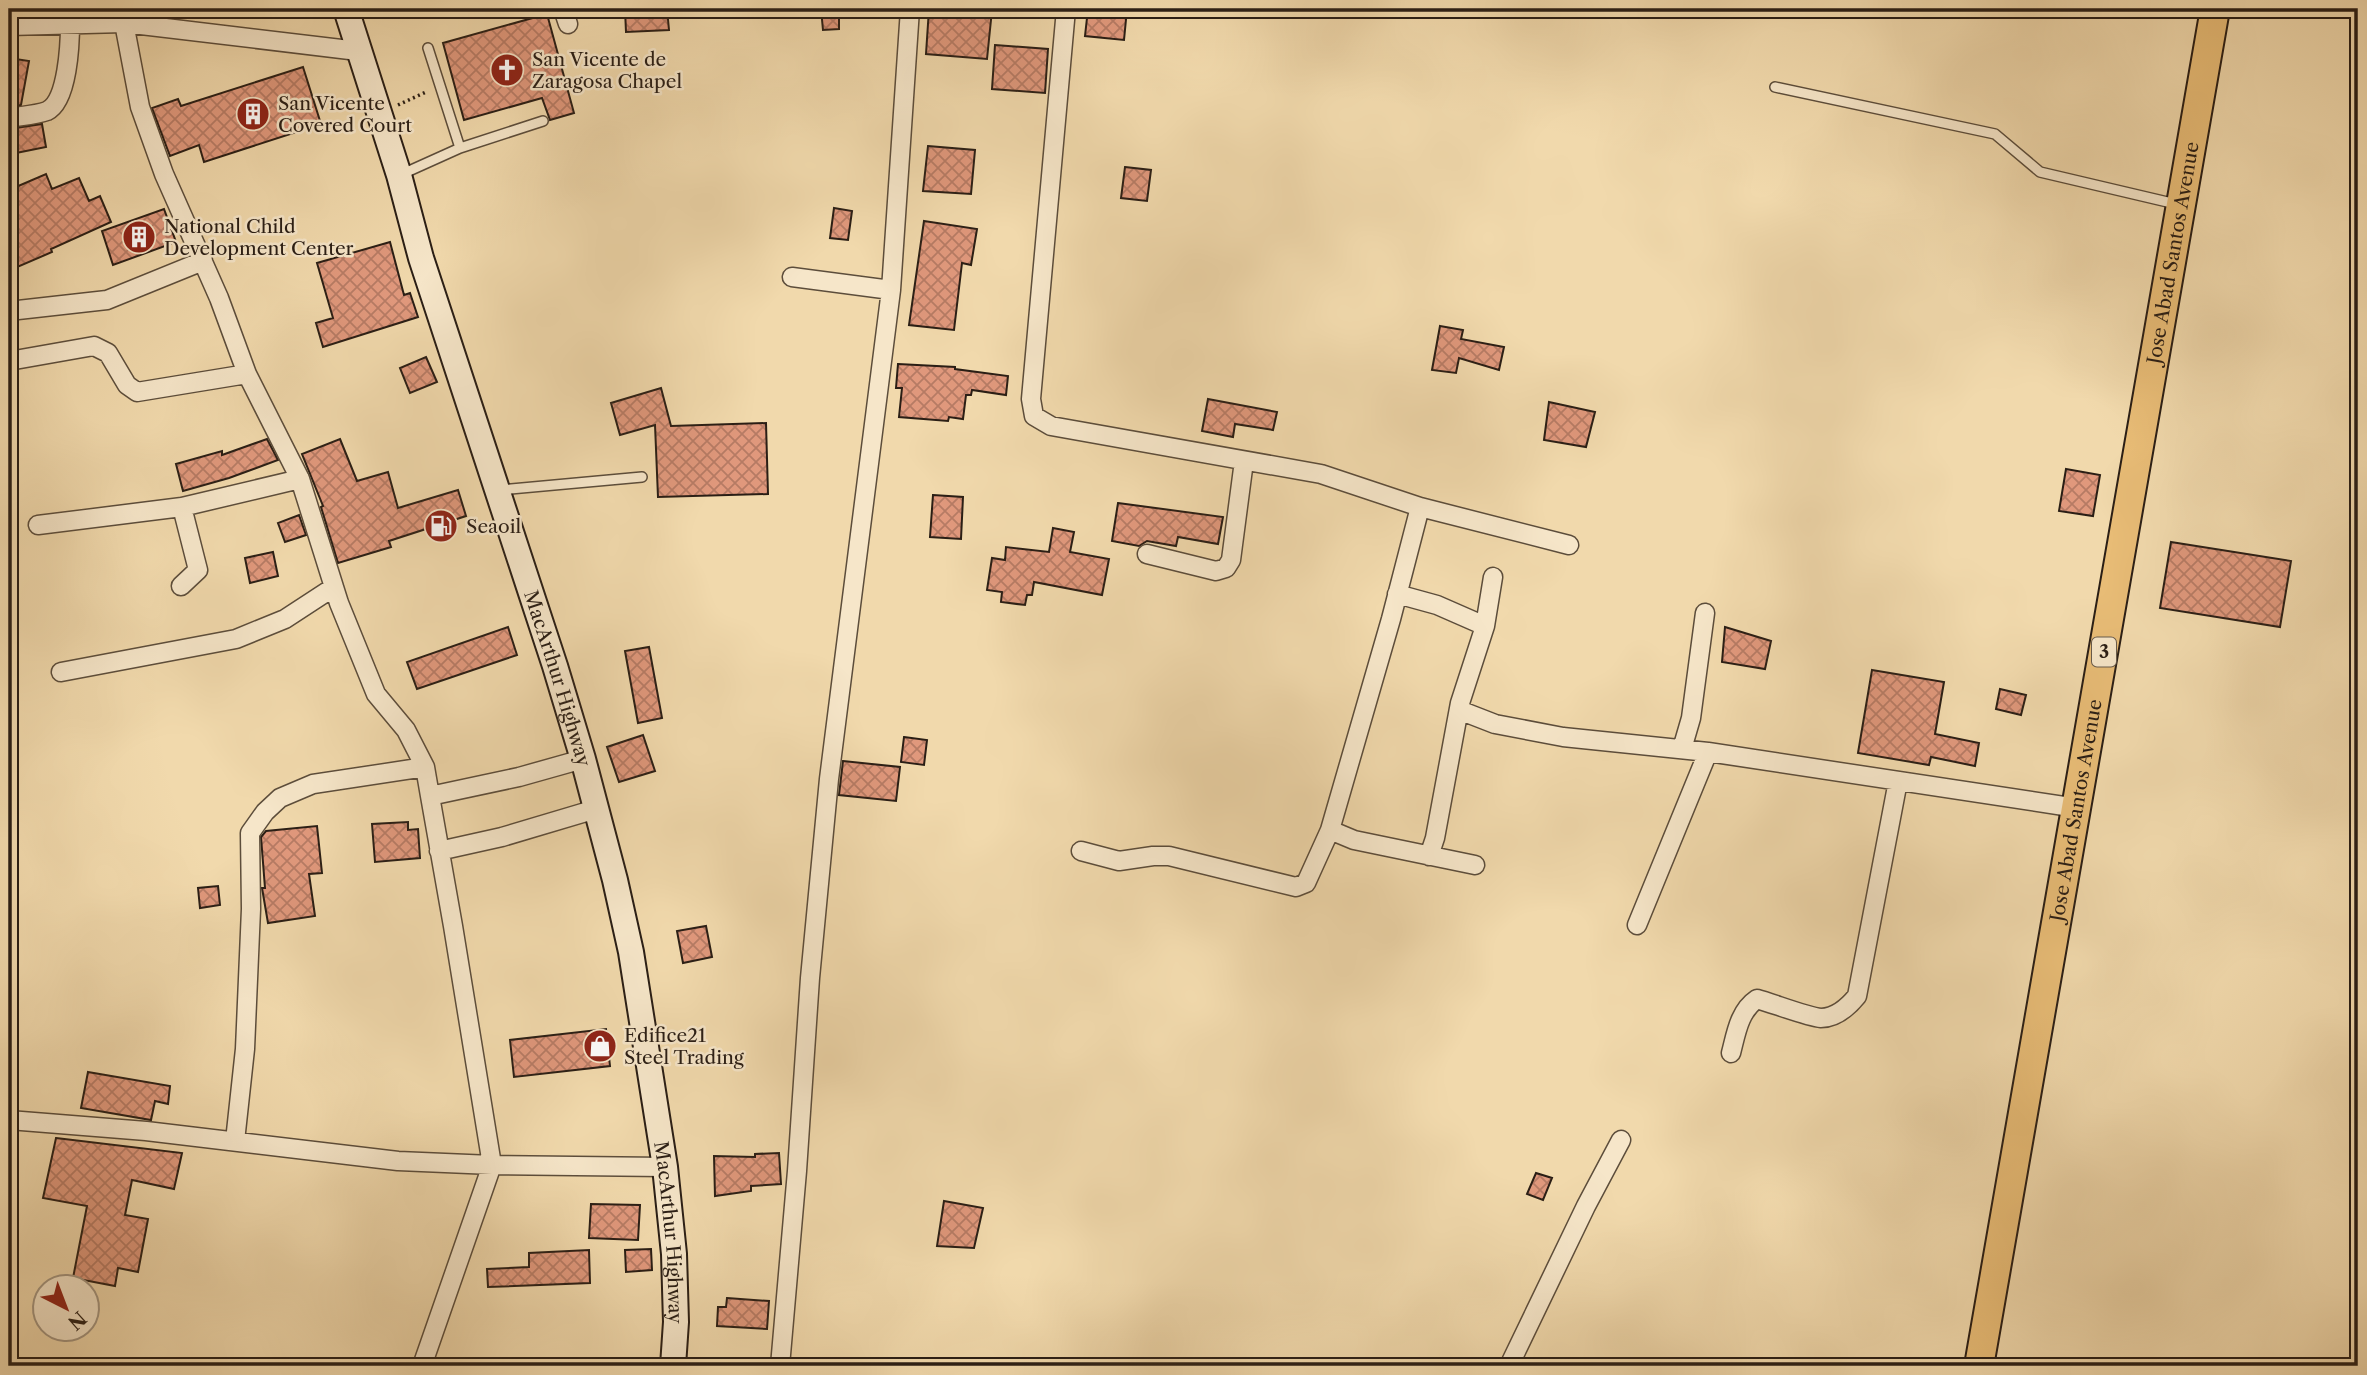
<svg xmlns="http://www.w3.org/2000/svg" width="2367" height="1375" font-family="'Libre Caslon Text',serif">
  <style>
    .building { fill: url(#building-cross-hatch); stroke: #2a1e15; stroke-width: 2 }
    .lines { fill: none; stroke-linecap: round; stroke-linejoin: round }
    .service-casing { stroke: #5c4d3b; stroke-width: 12 }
    .minor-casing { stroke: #5c4d3b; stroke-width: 21 }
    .secondary-casing { stroke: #2a1e15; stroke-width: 28 }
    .trunk-casing { stroke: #2a1e15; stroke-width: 32 }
    .path { stroke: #2a1e15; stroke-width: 3.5; stroke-dasharray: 2 3.5; stroke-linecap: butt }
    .service { stroke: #f6e6c9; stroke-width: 9 }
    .minor { stroke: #f6e6c9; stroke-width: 18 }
    .secondary { stroke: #f6e6c9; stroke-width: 24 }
    .trunk { stroke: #e8bc76; stroke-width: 28 }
    .labels { text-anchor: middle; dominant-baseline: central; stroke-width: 5; stroke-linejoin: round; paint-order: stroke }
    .shield { fill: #f6e6c9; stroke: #675a4b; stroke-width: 2 }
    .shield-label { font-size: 18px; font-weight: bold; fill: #2a1e15 }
    .poi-label { font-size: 19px; fill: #2a1e15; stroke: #f6e6c9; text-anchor: start }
    .street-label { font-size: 19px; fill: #2a1e15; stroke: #f6e6c9 }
  </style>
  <defs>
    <pattern id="building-cross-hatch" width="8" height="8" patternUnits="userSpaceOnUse" patternTransform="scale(1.75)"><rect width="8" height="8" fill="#e0987c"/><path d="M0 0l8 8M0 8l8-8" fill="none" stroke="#b67b64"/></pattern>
  </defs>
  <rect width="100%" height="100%" fill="#f1d9ac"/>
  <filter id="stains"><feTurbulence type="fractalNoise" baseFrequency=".00286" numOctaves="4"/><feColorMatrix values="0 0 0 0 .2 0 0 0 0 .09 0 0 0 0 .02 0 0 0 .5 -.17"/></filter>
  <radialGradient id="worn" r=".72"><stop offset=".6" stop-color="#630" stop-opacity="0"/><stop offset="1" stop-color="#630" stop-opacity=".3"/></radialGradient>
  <!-- building -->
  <path class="building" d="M 625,9 L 667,9 L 669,30 L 626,32 Z
    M 821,9 L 839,9 L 839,29 L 823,30 Z
    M 929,9 L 992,10 L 987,59 L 926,54 Z
    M 1088,9 L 1127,9 L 1124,40 L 1085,36 Z
    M 547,14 L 574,113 L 550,120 L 542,98 L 464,120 L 443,43 Z
    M 995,45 L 1048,49 L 1045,93 L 992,89 Z
    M 9,58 L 29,61 L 21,105 L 9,107 Z
    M 303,67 L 321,124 L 204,162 L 199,145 L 170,156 L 152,108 L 178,99 L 181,106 Z
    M 42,124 L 46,147 L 11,154 L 9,129 Z
    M 928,146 L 975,150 L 971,194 L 923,191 Z
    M 1125,167 L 1151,170 L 1147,201 L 1121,198 Z
    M 46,174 L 52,189 L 79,178 L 89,201 L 100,196 L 111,222 L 51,249 L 52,252 L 15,268 L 9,254 L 9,232 L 17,228 L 9,209 L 9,190 Z
    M 834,208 L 852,211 L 848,240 L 830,238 Z
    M 164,209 L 176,242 L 113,265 L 102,231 Z
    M 924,221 L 977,229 L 971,265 L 962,263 L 954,330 L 909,325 Z
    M 390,242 L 404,295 L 410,293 L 418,317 L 323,347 L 316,323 L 333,318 L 317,263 Z
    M 1440,326 L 1463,330 L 1461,339 L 1504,347 L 1499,370 L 1459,358 L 1456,373 L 1432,370 Z
    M 426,357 L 437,382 L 410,393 L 400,368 Z
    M 898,364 L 955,367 L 955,369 L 1008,376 L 1006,395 L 972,390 L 971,395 L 966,395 L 963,419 L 949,417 L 948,421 L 899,417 L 902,388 L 896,388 Z
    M 661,388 L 671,426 L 766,423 L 768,494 L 658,497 L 655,425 L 620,435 L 611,403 Z
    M 1208,399 L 1277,412 L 1273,430 L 1235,424 L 1233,437 L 1202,431 Z
    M 1549,402 L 1595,412 L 1586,447 L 1544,440 Z
    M 267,439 L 278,460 L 229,478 L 183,491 L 176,464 L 222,451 L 222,455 Z
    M 340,439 L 357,481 L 388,472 L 398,508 L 458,490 L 466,516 L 389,541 L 391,547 L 338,563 L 321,507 L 323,506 L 302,454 Z
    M 2066,469 L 2100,475 L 2093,516 L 2059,511 Z
    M 933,495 L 963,497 L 961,539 L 930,537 Z
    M 1118,503 L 1223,517 L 1218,544 L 1178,537 L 1176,546 L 1147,541 L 1139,546 L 1112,541 Z
    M 299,515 L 306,535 L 285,542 L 278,523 Z
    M 1053,528 L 1074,532 L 1070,552 L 1109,559 L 1102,595 L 1034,582 L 1032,595 L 1027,595 L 1025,605 L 1001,602 L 1002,592 L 987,590 L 992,558 L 1005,560 L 1006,547 L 1049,552 Z
    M 2171,542 L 2291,561 L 2280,627 L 2160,608 Z
    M 273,552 L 278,576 L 250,583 L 245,558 Z
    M 508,627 L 517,655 L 417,689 L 407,662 Z
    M 1725,627 L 1771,641 L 1765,669 L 1722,662 Z
    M 649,647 L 662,718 L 638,723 L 625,651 Z
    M 1872,670 L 1944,682 L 1935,734 L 1979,743 L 1975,766 L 1931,757 L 1929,765 L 1858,753 Z
    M 2000,689 L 2026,695 L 2021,715 L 1996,709 Z
    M 643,735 L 655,771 L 619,782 L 607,747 Z
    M 904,737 L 927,740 L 924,765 L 901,762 Z
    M 843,761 L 900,767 L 896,801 L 839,795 Z
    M 408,822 L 408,830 L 418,829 L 420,858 L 375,862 L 372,824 Z
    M 317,826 L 322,873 L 309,874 L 315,916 L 268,923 L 262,888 L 265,888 L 261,837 L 266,831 Z
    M 218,886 L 220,905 L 200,908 L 198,888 Z
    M 706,926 L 712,957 L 683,963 L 677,931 Z
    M 606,1029 L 610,1066 L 514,1077 L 510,1040 Z
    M 88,1072 L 170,1086 L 168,1104 L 155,1101 L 151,1120 L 81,1108 Z
    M 56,1138 L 182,1153 L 174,1189 L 132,1180 L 125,1215 L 148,1219 L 138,1272 L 118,1268 L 115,1286 L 73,1278 L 87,1206 L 43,1198 Z
    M 779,1153 L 781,1184 L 751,1186 L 751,1191 L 715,1196 L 714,1156 L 755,1157 L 755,1154 Z
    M 1536,1173 L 1552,1178 L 1543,1200 L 1527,1194 Z
    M 944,1201 L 983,1208 L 974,1248 L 937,1246 Z
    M 591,1204 L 640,1205 L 638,1240 L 589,1238 Z
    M 651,1249 L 652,1270 L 626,1272 L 625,1250 Z
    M 589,1250 L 590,1283 L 488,1287 L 487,1269 L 529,1267 L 529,1253 Z
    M 727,1298 L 769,1301 L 767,1329 L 717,1326 L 718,1307 L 726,1307 Z"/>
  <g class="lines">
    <defs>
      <path id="service" d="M 428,48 L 460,148
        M 1775,87 L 1995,134 L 2040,172 L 2176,204
        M 400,175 L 460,148 L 543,121
        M 499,490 L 642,477"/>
      <path id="minor" d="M 563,9 L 568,24
        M 1066,9 L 1031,399 L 1034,416 L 1051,426 L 1321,474 L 1420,507 L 1569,545
        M 124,23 L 140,107 L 164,174 L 219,298 L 247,374 L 300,479 L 339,603 L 376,694 L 406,730 L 425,767 L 430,796 L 519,777 L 583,759
        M 9,26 L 124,23 L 358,51
        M 9,118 C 20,116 36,115 47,111 C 68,101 70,43 70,23
        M 792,277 L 891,290
        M 9,311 L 107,300 L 203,261
        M 9,361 L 94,346 L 108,353 L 127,385 L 137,392 L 247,374
        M 38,525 L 182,507
        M 1147,554 L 1216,571 L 1226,568 L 1231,560 L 1244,461
        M 181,586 L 198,570 L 182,507 L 300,479
        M 1397,594 L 1437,605 L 1485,626
        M 61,672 L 236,639 L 285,619 L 334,587
        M 1459,710 L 1495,724 L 1563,737 L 1708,752 L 2077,808
        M 1682,749 L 1691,718 L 1705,613
        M 1330,830 L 1354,840 L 1475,865
        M 439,851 L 502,837 L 596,809
        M 1081,851 L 1119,861 L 1153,856 L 1169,856 L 1296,887 L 1306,883 L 1330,830 L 1391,619 L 1420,507
        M 1429,856 L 1435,838 L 1460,703 L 1485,626 L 1493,577
        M 1637,925 L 1708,752
        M 1731,1053 C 1736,1034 1739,1011 1757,999 C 1772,1003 1808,1017 1821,1018 C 1836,1018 1848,1007 1857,996 L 1898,781
        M 9,1120 L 146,1131 L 398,1161 L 492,1165 L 665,1167
        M 235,1141 L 245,1049 L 251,909 L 250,833 L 265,812 L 280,798 L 313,784 L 425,767
        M 422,1366 L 492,1165 L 453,926 L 430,796
        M 780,1366 L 797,1171 L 810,978 L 829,779 L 891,290 L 910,9
        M 1509,1366 L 1586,1206 L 1621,1140"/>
      <g id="secondary">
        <path id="s1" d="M 346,9 L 399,175 L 421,258 L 555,666 L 583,759 L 615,880 L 631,952 L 665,1167 L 674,1254 L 676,1322 L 673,1366"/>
      </g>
      <g id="trunk">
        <path id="s2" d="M 1979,1366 L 2215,9"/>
      </g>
    </defs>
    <!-- service casing -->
    <use href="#service" class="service-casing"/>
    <!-- minor casing -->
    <use href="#minor" class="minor-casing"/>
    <!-- secondary casing -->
    <use href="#secondary" class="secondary-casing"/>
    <!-- trunk casing -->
    <use href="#trunk" class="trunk-casing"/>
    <!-- path -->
    <path class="path" d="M 398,105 L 426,92"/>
    <!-- service -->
    <use href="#service" class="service"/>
    <!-- minor -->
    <use href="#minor" class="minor"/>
    <!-- secondary -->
    <use href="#secondary" class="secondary"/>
    <!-- trunk -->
    <use href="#trunk" class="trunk"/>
  </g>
  <!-- icons -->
  <defs>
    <symbol id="church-disc" viewBox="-11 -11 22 22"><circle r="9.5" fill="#8f2418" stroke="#f6e6c9"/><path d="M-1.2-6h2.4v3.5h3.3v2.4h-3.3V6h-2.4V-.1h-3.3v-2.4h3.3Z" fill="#fff"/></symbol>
    <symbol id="building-disc" viewBox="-11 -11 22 22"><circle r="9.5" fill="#8f2418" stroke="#f6e6c9"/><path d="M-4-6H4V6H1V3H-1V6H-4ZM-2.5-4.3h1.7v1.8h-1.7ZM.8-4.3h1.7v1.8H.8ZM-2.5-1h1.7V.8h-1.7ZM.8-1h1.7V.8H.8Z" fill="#fff"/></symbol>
    <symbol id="fuel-disc" viewBox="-11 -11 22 22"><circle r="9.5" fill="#8f2418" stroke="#f6e6c9"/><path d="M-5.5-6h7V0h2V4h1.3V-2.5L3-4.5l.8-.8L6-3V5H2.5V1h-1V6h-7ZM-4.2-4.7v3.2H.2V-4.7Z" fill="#fff"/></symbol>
    <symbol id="shop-disc" viewBox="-11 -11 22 22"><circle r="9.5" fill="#8f2418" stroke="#f6e6c9"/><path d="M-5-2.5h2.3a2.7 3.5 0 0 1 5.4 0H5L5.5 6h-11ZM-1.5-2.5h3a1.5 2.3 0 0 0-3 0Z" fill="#fff"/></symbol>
  </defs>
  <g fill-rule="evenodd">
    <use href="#church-disc" x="488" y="51" width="38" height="38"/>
    <use href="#building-disc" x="234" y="95" width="38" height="38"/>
    <use href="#building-disc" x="120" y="218" width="38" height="38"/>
    <use href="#fuel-disc" x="422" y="507" width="38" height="38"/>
    <use href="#shop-disc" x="581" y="1027" width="38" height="38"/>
  </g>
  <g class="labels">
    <!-- shield labels -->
    <rect class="shield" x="2092" y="637.5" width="24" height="29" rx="5"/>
    <g class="shield-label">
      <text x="2104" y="652">3</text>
    </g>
    <!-- poi labels -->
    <g class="poi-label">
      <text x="532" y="59">San Vicente de<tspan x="532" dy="22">Zaragosa Chapel</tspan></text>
      <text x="278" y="103">San Vicente<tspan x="278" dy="22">Covered Court</tspan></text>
      <text x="164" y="226">National Child<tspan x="164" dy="22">Development Center</tspan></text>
      <text x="466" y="526">Seaoil</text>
      <text x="624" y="1035">Edifice21<tspan x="624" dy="22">Steel Trading</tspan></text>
    </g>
    <!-- street labels -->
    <g class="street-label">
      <text stroke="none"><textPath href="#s2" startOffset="1130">Jose Abad Santos Avenue</textPath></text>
      <text stroke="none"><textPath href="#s1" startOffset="702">MacArthur Highway</textPath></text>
      <text stroke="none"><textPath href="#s2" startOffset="564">Jose Abad Santos Avenue</textPath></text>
      <text stroke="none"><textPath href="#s1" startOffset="1269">MacArthur Highway</textPath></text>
    </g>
  </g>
  <!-- margin -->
  <rect width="2367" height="1375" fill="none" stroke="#f1d9ac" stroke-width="35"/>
  <rect x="10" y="10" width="2346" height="1354" fill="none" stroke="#2a1e15" stroke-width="3.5"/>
  <rect x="18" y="18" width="2332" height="1340" fill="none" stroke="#2a1e15" stroke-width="2"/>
  <!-- north arrow -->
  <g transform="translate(66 1308) rotate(138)"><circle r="33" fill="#f6e6c9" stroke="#a49681" stroke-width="2"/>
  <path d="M0-5L12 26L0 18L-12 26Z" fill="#8f2418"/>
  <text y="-10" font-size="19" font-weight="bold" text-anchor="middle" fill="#2a1e15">N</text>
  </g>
  <rect width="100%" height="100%" filter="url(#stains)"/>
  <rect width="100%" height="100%" fill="url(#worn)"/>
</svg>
